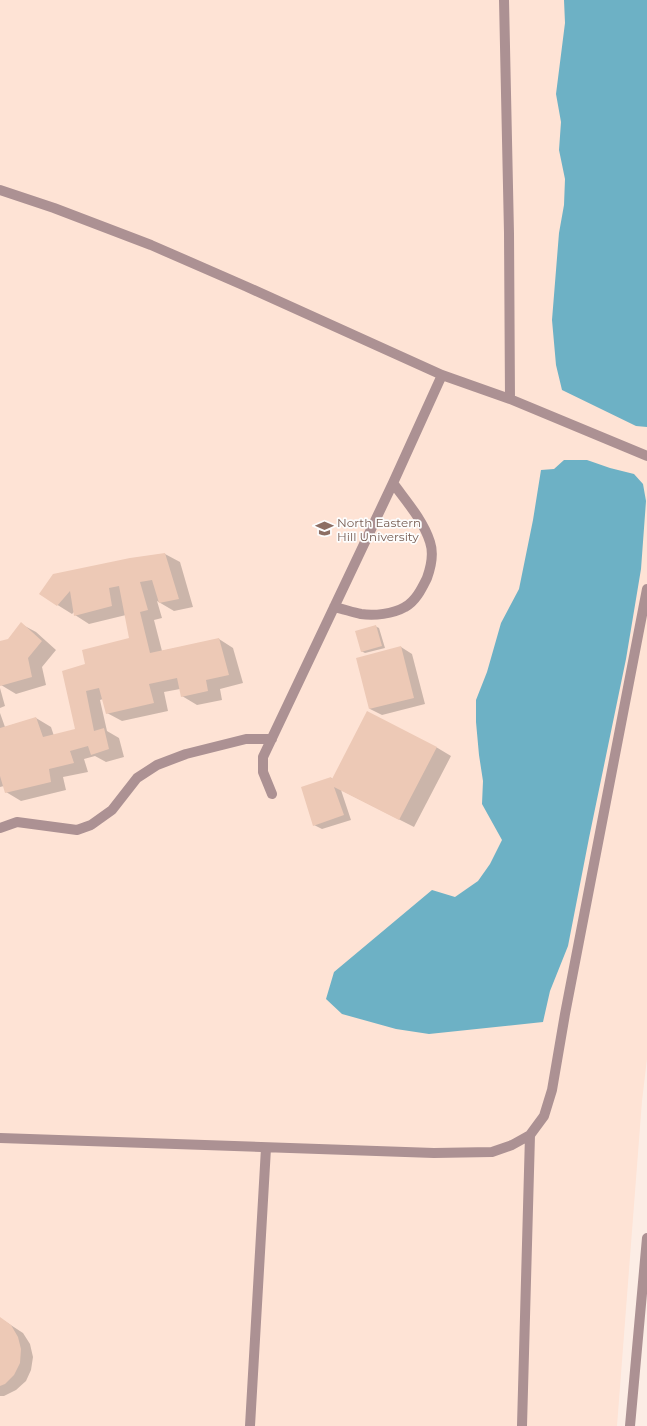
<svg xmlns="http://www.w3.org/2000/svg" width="647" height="1426" font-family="Montserrat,sans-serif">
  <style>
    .built { fill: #fee3d5 }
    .water { fill: #6db1c5 }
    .shadow { fill: #0003 }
    .building { fill: #edc9b6 }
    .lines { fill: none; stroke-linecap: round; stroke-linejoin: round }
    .minor { stroke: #ac9193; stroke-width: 10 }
    .labels { text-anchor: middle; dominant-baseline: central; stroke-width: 3.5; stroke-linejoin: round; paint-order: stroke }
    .education-label { font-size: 12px; fill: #785e54; stroke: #fdfdfd; text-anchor: start }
  </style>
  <rect width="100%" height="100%" fill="#fcede5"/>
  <!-- built -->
  <path class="built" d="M 0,0 L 647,0 L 647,1059 L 642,1101 L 617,1426 L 0,1426 Z"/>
  <!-- water -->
  <path class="water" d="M 564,0 L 647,0 L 647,427 L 636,426 L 562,390 L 556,365 L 552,320 L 559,233 L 564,205 L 565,179 L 559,150 L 561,122 L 556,94 L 565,23 Z
    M 564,460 L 587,460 L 610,468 L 634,474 L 643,484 L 646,501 L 641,569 L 626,659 L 589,838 L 568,946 L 550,991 L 543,1022 L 429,1034 L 396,1029 L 342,1014 L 326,999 L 334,972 L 432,890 L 455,897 L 478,881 L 490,864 L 502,840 L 482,804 L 483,781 L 479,755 L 476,722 L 476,700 L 487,672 L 501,623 L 519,589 L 533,520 L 541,470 L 554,469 Z"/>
  <!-- shadow -->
  <path class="shadow" d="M 165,554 L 180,562 L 193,607 L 174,611 L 157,601 L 162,618 L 154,620 L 162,651 L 219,639 L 233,648 L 243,683 L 220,689 L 222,700 L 197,705 L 182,696 L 180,689 L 164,692 L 168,711 L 122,721 L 107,713 L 103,699 L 100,700 L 107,731 L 119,738 L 124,757 L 106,762 L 95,756 L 84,759 L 88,772 L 63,777 L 66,790 L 21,801 L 6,792 L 4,786 L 0,787 L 0,713 L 5,727 L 36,718 L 51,727 L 54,736 L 76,730 L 86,665 L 130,639 L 126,615 L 89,624 L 75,615 L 74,612 L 72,614 L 40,594 Z
    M 21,624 L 36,632 L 56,650 L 42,667 L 46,685 L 16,694 L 1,685 L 0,682 L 0,642 L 8,640 Z
    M 375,626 L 379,628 L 385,648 L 365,653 L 361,651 Z
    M 401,647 L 412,654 L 425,704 L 382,715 L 370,709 L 357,659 Z
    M 0,688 L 5,706 L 0,708 Z
    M 436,747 L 451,756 L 414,827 L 341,790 L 351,820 L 322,829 L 314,825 L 331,778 L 333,779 Z
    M 0,1318 L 23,1333 L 30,1344 L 33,1357 L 31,1370 L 26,1381 L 16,1390 L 4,1396 L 0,1396 Z"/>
  <!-- building -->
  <path class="building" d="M 165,553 L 179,599 L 159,603 L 152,580 L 140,582 L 148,610 L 140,612 L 150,653 L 219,638 L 229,675 L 206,680 L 208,691 L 181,697 L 177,678 L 149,684 L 154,703 L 106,714 L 99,688 L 86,691 L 94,731 L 104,728 L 109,749 L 91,755 L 88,746 L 70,751 L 74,763 L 49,769 L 51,782 L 5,793 L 0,776 L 0,728 L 36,717 L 43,737 L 75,729 L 62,671 L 85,664 L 82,650 L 129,638 L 119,586 L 109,588 L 112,606 L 74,616 L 70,591 L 57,606 L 39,594 L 53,574 L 130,558 Z
    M 21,622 L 42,641 L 28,658 L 32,677 L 0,686 L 0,641 L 8,639 Z
    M 376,625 L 382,646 L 361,652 L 355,631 Z
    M 401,646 L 414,698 L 369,709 L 356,658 Z
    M 367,711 L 437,747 L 399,820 L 334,787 L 344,815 L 313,826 L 301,787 L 331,777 L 332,779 Z
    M 0,1317 L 11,1325 L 18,1337 L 21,1349 L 20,1363 L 14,1375 L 5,1384 L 0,1386 Z"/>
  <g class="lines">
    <!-- minor -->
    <path class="minor" d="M 504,0 L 509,233 L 510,399
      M 0,190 L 54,208 L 151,245 L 245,286 L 442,375 L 510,399 L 647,456
      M 334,607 C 343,609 352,612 361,614 C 374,616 393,614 405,607 C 416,601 422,588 427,578 C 431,567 434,554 430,542 C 423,520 406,501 393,483
      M 272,794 L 263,772 L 263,757 L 393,483 L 442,375
      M 0,828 L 17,822 L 77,830 L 91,825 L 112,810 L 137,778 L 157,765 L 186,754 L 246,739 L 272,739
      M 0,1138 L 434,1153 L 492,1152 L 512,1145 L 530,1135 L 544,1116 L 552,1090 L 565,1014 L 647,589
      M 250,1426 L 266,1148
      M 522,1426 L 530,1135
      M 630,1426 L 647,1238"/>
  </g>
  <!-- icons -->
  <defs>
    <symbol id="university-bare" viewBox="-9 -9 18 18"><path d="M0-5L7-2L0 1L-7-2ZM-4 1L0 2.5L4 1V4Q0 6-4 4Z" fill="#8d6e63" stroke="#fdfdfd" stroke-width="2.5" paint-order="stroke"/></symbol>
  </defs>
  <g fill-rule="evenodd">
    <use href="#university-bare" x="312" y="516" width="25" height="25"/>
  </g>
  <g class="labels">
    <!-- education labels -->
    <g class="education-label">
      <text x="337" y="522">North Eastern<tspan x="337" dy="14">Hill University</tspan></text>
    </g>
  </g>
</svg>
